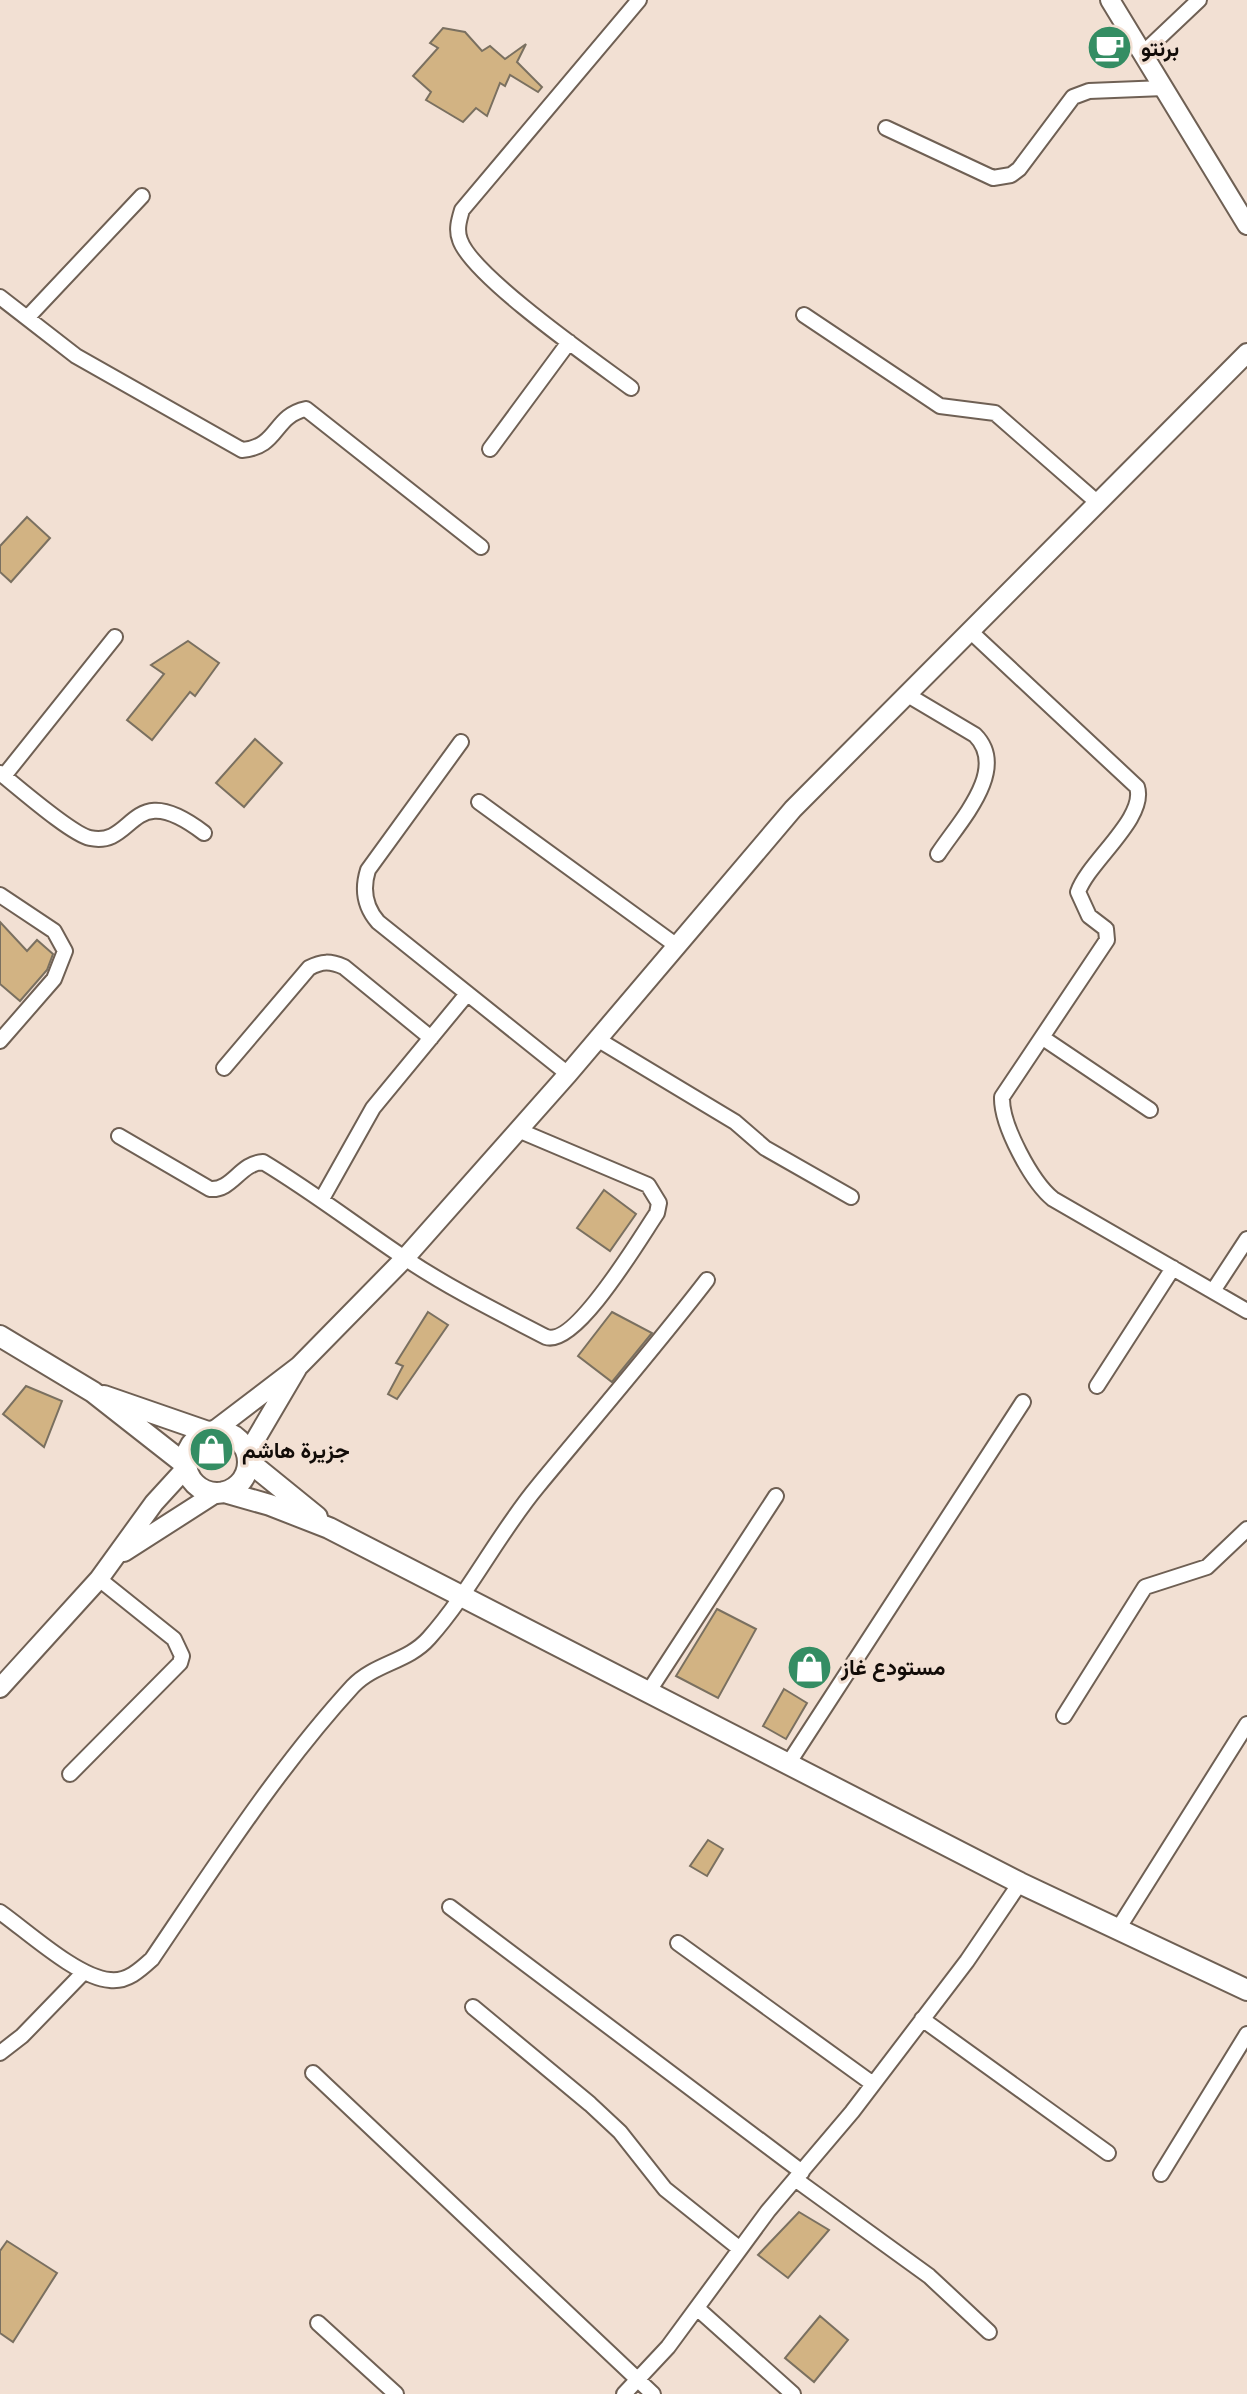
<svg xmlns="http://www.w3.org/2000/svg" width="1247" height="2394" font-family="Raleway,Vazirmatn,sans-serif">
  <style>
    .building { fill: #d2b383; stroke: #7a7060; stroke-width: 2 }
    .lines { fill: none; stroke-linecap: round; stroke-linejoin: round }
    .minor-casing { stroke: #6f6054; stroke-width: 18 }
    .tertiary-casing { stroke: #6f6054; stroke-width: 22 }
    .secondary-casing { stroke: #6f6054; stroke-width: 24 }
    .minor { stroke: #fff; stroke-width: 14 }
    .tertiary { stroke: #fff; stroke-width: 18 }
    .secondary { stroke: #fff; stroke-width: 20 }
    .labels { text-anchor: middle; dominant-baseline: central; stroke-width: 6; stroke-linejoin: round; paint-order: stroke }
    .poi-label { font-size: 22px; font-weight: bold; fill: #120c08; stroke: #f2e0d3; text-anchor: start }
  </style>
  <rect width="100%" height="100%" fill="#f2e0d3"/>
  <!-- building -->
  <path class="building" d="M 443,28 L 465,32 L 482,51 L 490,46 L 505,59 L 526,44 L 517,62 L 542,87 L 538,92 L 510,75 L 505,86 L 500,83 L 487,116 L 476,108 L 463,122 L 426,100 L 431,92 L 413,76 L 438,48 L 430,43 Z
    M 27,517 L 50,538 L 11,582 L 0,572 L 0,546 Z
    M 188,641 L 219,663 L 195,696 L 190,692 L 152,740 L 127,720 L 164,674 L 151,665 Z
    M 255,739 L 282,763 L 244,807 L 216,783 Z
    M 0,922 L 27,951 L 37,940 L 53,954 L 47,970 L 20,1001 L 0,984 Z
    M 604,1190 L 636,1214 L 610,1251 L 577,1228 Z
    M 428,1312 L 448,1325 L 397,1399 L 388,1394 L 403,1366 L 396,1363 Z
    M 612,1312 L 652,1333 L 612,1382 L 578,1356 Z
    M 26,1386 L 62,1401 L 44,1447 L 3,1414 Z
    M 717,1609 L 756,1629 L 718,1698 L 676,1676 Z
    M 784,1689 L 807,1703 L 786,1739 L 763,1726 Z
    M 708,1840 L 723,1849 L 707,1876 L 690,1866 Z
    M 799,2212 L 829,2230 L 788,2278 L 758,2255 Z
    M 7,2241 L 57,2273 L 13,2342 L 0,2333 L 0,2251 Z
    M 820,2316 L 848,2340 L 814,2382 L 785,2358 Z"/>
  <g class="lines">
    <defs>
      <path id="minor" d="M 1143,53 L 1199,0
        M 886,128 L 993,178 L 1011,175 L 1019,169 L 1073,97 L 1089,91 L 1164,88
        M 0,297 L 76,356 L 242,450 C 279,447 273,416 306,409 L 481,547
        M 804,315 L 940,406 L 995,413 L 1098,503
        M 27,318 L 142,196
        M 631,388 C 596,362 472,276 460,240 C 456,230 459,220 462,210 L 639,0
        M 490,449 L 569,342
        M 970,631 L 1137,787 C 1147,818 1088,862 1078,892 L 1089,916 L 1106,929 L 1107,940 L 1002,1097 C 1001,1125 1032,1182 1053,1199 L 1247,1311
        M 906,694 L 975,735 C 1010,770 958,823 938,854
        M 461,742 L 368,870 C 362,889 365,907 378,922 L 568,1074
        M 0,773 C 18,787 71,834 90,838 C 136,848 129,776 204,833
        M 4,776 L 115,637
        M 479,802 L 677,946
        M 0,895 L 54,931 L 65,951 L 54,979 L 0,1041
        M 1043,1038 L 1150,1110
        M 597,1039 L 735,1122 L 765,1148 L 851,1197
        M 224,1068 L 309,968 C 322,961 330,961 344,967 L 431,1038
        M 119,1136 L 210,1189 C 232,1191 240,1163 263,1162 C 313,1192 358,1227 406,1259 C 451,1289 498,1312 546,1337 C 576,1347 640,1238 657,1213 L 659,1203 L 648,1185 L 518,1130
        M 323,1197 L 373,1108 L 467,994
        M 1213,1291 L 1247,1239
        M 1097,1386 L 1173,1268
        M 647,1694 L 776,1496
        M 1064,1716 L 1145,1587 L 1207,1567 L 1247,1529
        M 788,1764 L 1023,1402
        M 70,1774 L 180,1663 L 182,1656 L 174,1639 L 99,1579
        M 450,1907 L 802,2172
        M 0,1912 C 27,1931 78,1978 110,1980 C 127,1982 140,1970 152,1959 C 215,1866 277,1769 353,1686 C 375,1663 408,1662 429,1638 C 470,1592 498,1534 538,1486 C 595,1417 653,1350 707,1280
        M 1118,1929 L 1247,1724
        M 678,1943 L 873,2084
        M 473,2007 L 590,2104 L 620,2132 L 665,2189 L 740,2249
        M 922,2019 L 1108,2153
        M 0,2053 L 22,2036 L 84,1972
        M 313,2073 L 653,2394
        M 1161,2174 L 1247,2034
        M 795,2179 L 929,2276 L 989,2332
        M 698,2309 L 793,2394
        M 318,2323 L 396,2394
        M 624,2394 L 668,2347 L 768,2211 L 852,2112 L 967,1961 L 1020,1883"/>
      <path id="tertiary" d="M 1110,0 L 1247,225
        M 215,1430 L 299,1366 L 405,1258 L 568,1074 L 793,809 L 1247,353
        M 247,1454 L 297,1369
        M 124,1552 L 216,1493
        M 0,1688 L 99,1579 L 154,1503 L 186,1468"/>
      <path id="secondary" d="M 0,1336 L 93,1392 L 186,1465
        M 104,1396 L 208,1432
        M186 1462a31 31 0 1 1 62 0a31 31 0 1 1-62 0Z
        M 248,1461 L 317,1517
        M 224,1492 L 270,1505 L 329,1528 L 1020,1883 L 1247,1990"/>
    </defs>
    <!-- minor casing -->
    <use href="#minor" class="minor-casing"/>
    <!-- tertiary casing -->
    <use href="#tertiary" class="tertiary-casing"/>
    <!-- secondary casing -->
    <use href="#secondary" class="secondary-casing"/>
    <!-- minor -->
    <use href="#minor" class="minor"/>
    <!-- tertiary -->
    <use href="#tertiary" class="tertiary"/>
    <!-- secondary -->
    <use href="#secondary" class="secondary"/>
  </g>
  <!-- icons -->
  <defs>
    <symbol id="cafe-disc" viewBox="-11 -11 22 22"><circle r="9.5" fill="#348d63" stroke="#f2e0d3"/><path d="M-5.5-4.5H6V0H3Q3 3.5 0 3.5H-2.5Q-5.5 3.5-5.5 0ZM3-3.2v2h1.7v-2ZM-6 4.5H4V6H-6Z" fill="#fff"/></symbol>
    <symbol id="shop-disc" viewBox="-11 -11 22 22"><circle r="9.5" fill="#348d63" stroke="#f2e0d3"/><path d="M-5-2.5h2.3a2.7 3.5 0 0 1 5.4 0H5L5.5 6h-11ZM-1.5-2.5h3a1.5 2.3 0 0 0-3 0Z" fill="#fff"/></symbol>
  </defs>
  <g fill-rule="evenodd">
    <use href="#cafe-disc" x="1084" y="22" width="51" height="51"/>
    <use href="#shop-disc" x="186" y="1424" width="51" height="51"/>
    <use href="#shop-disc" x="784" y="1642" width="51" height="51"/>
  </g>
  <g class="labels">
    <!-- poi labels -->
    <g class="poi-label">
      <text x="1141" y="48">برنتو</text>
      <text x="242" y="1450">جزيرة هاشم</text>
      <text x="841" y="1667">مستودع غاز</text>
    </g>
  </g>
</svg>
